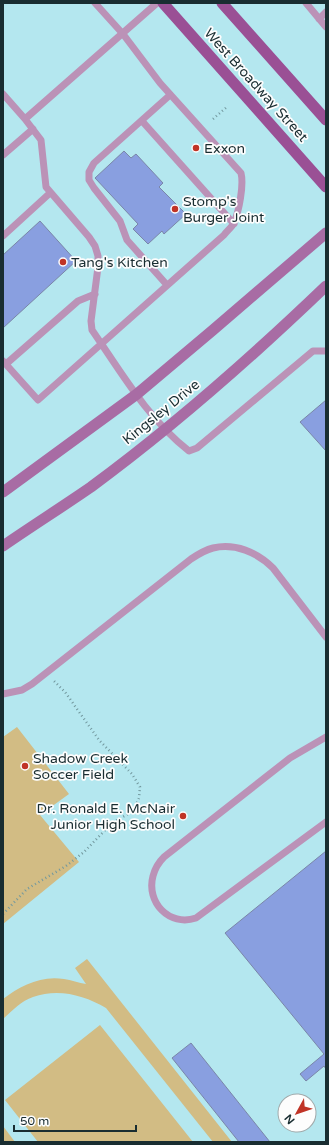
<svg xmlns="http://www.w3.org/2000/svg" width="329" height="1145" font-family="'Varela Round',sans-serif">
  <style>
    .green { fill: #d2bc84 }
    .building { fill: #899fe0; stroke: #7a86a8 }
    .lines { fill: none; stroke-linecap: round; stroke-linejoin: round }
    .path { stroke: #72989e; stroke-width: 2.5; stroke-dasharray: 1 3; stroke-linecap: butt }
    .service { stroke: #bb92b7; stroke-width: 7 }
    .secondary { stroke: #a86ca4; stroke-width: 11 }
    .primary { stroke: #9a5095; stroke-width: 11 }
    .poi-dot { fill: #c03326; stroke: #fdfdfd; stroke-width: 1.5 }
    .labels { text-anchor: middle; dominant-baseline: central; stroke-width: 3.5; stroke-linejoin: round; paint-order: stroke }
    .street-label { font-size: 14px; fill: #192d31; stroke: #fdfdfd }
    .poi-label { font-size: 14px; fill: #192d31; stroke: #fdfdfd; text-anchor: start }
  </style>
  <rect width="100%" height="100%" fill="#b4e7ef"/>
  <!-- green -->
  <path class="green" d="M 17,727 L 69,794 L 40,815 L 79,862 L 3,924 L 3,737 Z
    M 87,959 L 232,1142 L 213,1142 L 106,1008 C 84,995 58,988 33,997 C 21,1001 12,1011 3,1019 L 3,999 C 20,986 41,975 64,979 C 71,980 79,983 86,984 L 75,968 Z
    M 100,1025 L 193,1142 L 38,1142 L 5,1100 Z
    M 3,1126 L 15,1142 L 3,1142 Z"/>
  <!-- building -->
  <path class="building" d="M 124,151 L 131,158 L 136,154 L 163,183 L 159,187 L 186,214 L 164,234 L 162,231 L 148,244 L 133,229 L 138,224 L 95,178 Z
    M 40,221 L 76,261 L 3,328 L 3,255 Z
    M 326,400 L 326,451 L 300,422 Z
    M 326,851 L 326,1069 L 324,1066 L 306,1081 L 300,1074 L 324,1054 L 225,933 Z
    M 191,1043 L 270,1142 L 239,1142 L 172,1058 Z"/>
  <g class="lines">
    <!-- path -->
    <path class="path" d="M 213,119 L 228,106
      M 3,914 L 27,889 L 66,866 L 84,852 L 112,823 L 128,814 L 135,807 L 139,798 L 140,787 L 132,774 L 99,740 L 65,692 L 54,681"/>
    <!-- service -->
    <path class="service" d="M 306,3 L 326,27
      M 319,19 L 326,12
      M 3,94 L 25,119 L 41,140 L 46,187 L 89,237 L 95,246 L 98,256 L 98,267 L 91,321 L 92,330 C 121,372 148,419 189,451 L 197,448 L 313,351 L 326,351
      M 25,119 L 157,3
      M 142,121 L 234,224
      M 3,155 L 33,129
      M 3,236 L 50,193
      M 167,285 L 127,240 L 120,221 L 94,188 L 89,180 L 89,172 L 94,163 L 170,95
      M 3,361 L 38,400 L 224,235 C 227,231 232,227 234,223 C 239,211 244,185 241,173 L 160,83 L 123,34 L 95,3
      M 6,364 L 78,301 L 95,294
      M 3,694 L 22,690 L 32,684 L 191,559 C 197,555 205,550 213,548 C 235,543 257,552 273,568 L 326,637
      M 326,737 L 290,758 L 164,857 C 159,862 155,868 153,876 C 146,902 169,927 196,918 L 326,822"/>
    <!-- secondary -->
    <path class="secondary" d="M 3,492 L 137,394 L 213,330 L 326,233
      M 3,546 C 32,526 62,507 91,487 C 174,426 252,357 326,286"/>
    <!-- primary -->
    <path class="primary" d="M 163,3 L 326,187
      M 222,3 L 326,120"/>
  </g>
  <!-- markers -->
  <g class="poi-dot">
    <circle cx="196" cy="148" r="4"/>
    <circle cx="175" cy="209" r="4"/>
    <circle cx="63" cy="262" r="4"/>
    <circle cx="25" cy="766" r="4"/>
    <circle cx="183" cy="816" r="4"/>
  </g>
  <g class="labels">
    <!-- street labels -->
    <g class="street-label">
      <text transform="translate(256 85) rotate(48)">West Broadway Street</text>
      <text transform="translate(161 412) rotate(-39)">Kingsley Drive</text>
    </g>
    <!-- poi labels -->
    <g class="poi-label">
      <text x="204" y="148">Exxon</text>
      <text x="183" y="201">Stomp's<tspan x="183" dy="16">Burger Joint</tspan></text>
      <text x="71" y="262">Tang's Kitchen</text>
      <text x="33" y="758">Shadow Creek<tspan x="33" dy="16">Soccer Field</tspan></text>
      <text x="175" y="808" text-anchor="end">Dr. Ronald E. McNair<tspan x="175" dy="16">Junior High School</tspan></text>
    </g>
  </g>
  <!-- border -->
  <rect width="329" height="1145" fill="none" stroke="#192d31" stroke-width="8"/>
  <!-- north arrow -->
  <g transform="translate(297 1113) rotate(230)"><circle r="19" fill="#fdfdfd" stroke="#a2aaab"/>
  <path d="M0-3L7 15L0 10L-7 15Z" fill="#c03326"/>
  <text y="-6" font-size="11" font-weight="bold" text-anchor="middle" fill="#192d31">N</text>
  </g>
  <!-- scale -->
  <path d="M14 1125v6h122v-6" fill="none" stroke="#192d31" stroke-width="2"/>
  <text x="20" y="1125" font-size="12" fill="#192d31" stroke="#fdfdfd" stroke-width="3" paint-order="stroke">50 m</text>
</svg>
